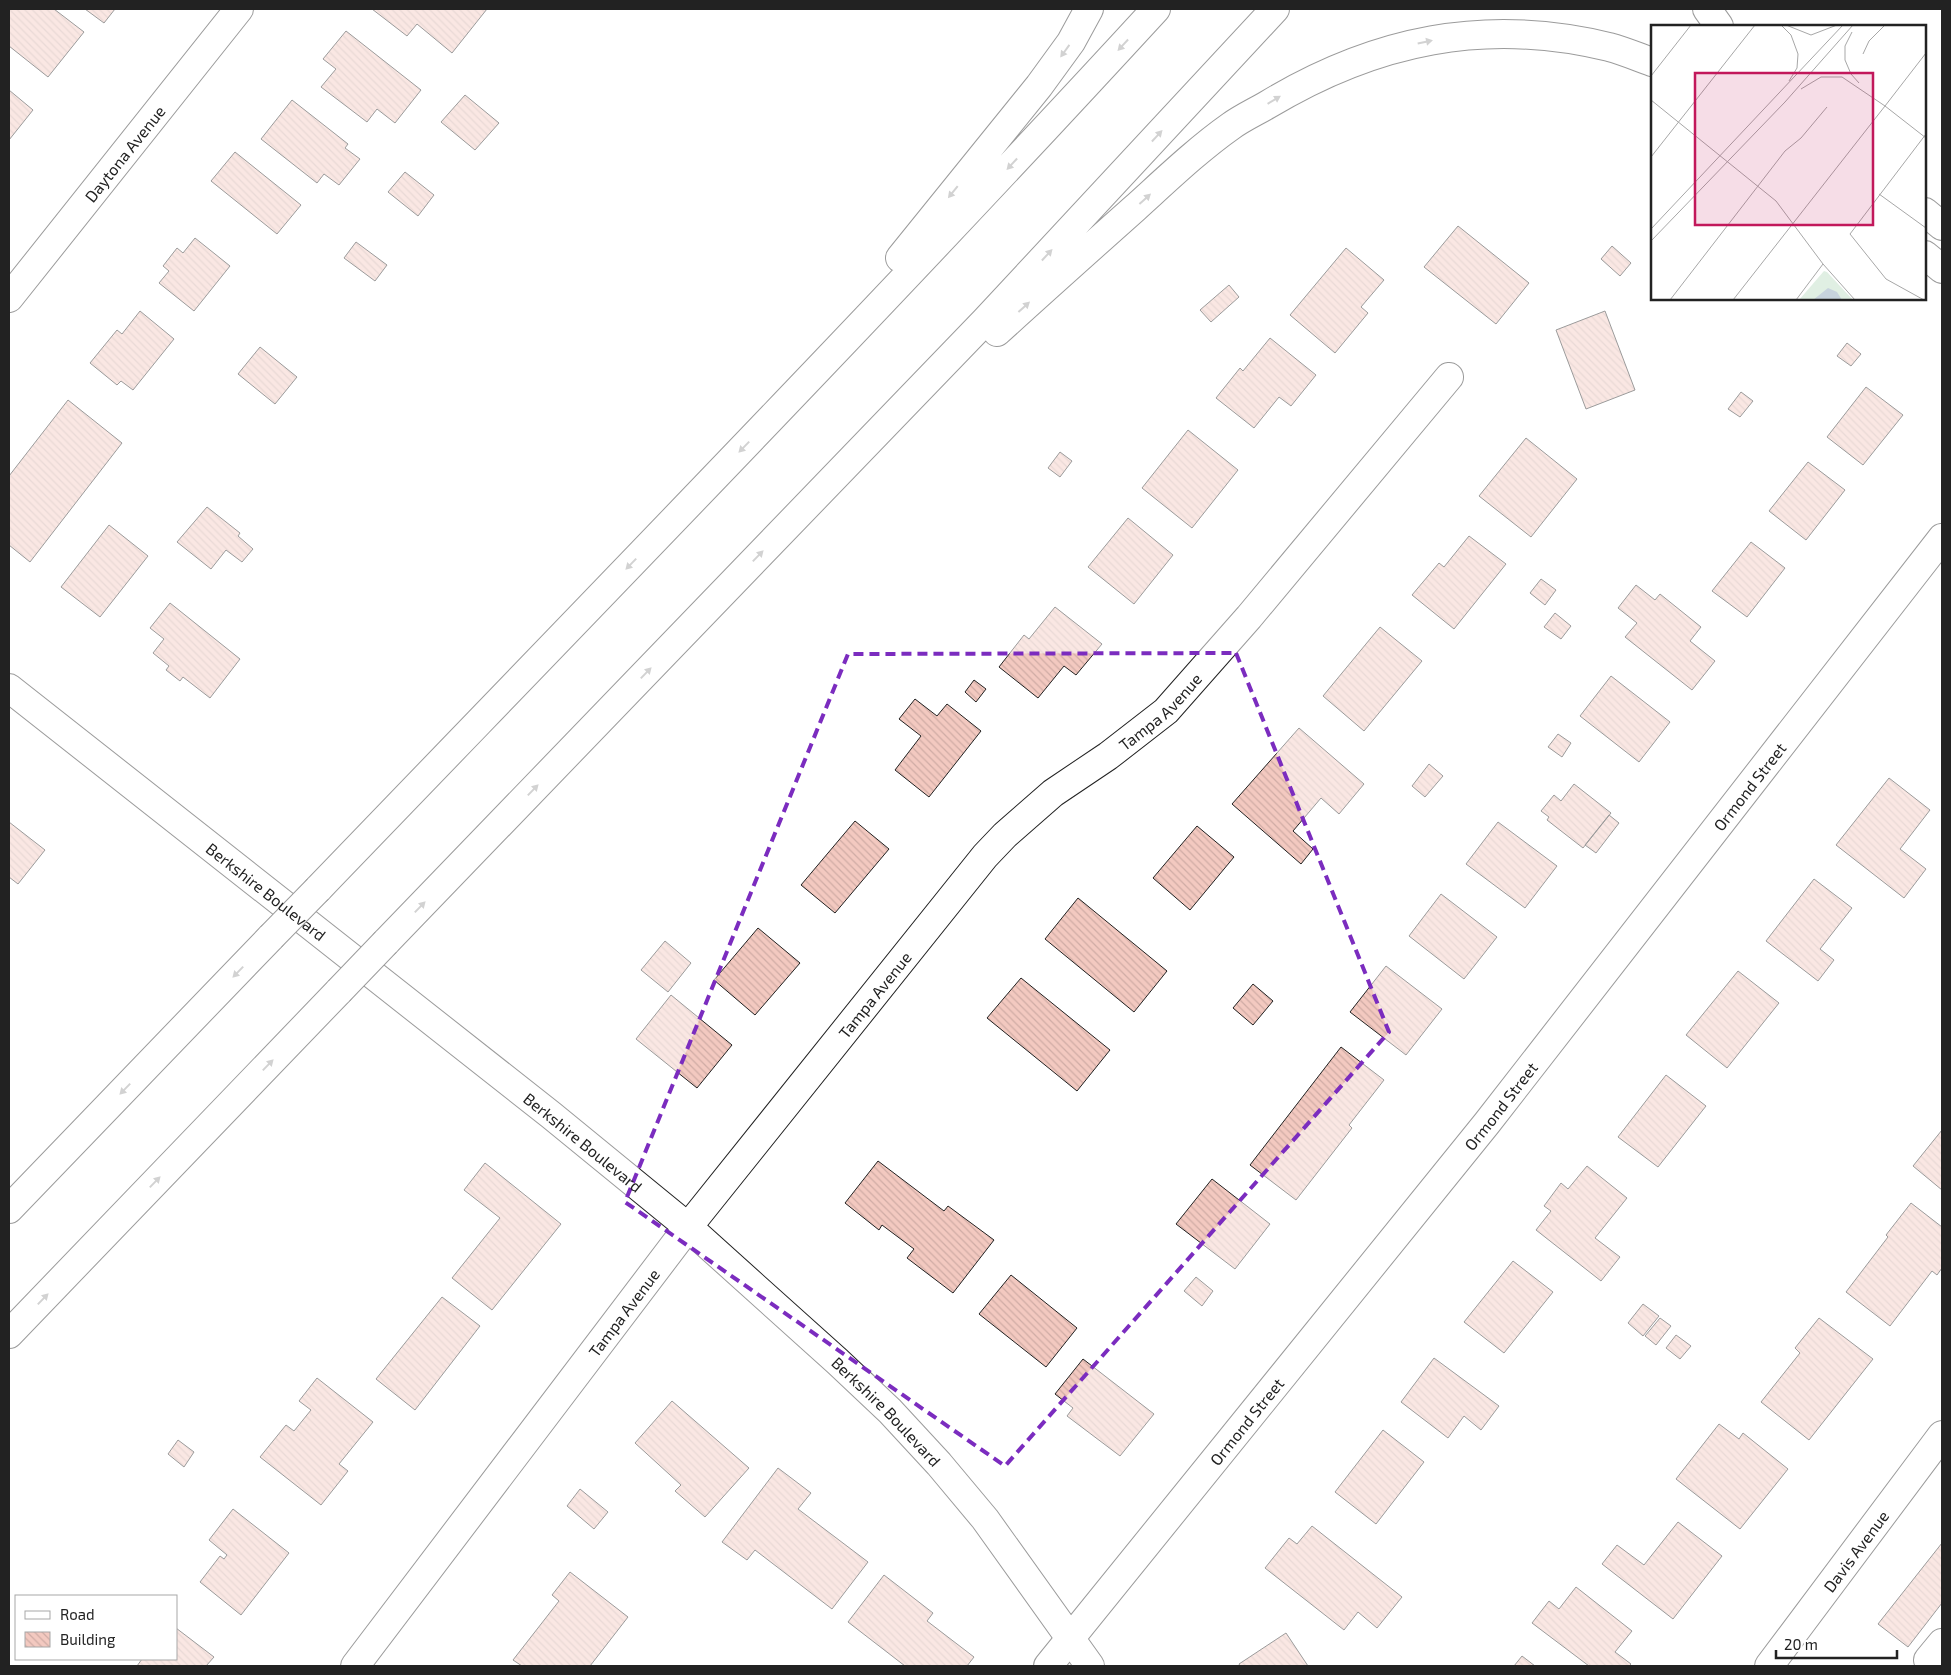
<svg xmlns="http://www.w3.org/2000/svg" width="1951" height="1675" font-family="'Exo 2',sans-serif">
  <style>
    .building { fill: url(#building-back-hatch); stroke: #222 }
    .lines { fill: none; stroke-linecap: round; stroke-linejoin: round }
    .minor-casing { stroke: #222; stroke-width: 30 }
    .highway-casing { stroke: #222; stroke-width: 30 }
    .minor { stroke: #fff; stroke-width: 28 }
    .highway { stroke: #fff; stroke-width: 28 }
    .highway-bridge-casing { stroke: #222; stroke-width: 30; stroke-linecap: butt }
    .highway-bridge { stroke: #fff; stroke-width: 28 }
    .oneway { fill: #9c9c9c }
    .marked { fill: none; stroke: #7b2cbf; stroke-width: 4; stroke-dasharray: 10 6; stroke-linejoin: round }
    .labels { text-anchor: middle; dominant-baseline: central; stroke-width: 4; stroke-linejoin: round; paint-order: stroke }
    .street-label { font-size: 16px; fill: #222; stroke: #fff }
    .inset-road { fill: none; stroke: #a7a7a7; stroke-width: 1 }
    .view { fill: #c2185b; fill-opacity: 0.15; stroke: #c2185b; stroke-width: 2.5 }
    .inset-edge { fill: none; stroke: #222; stroke-width: 2.5 }
  </style>
  <defs>
    <pattern id="building-back-hatch" width="6" height="6" patternUnits="userSpaceOnUse" patternTransform="scale(1.25)"><rect width="6" height="6" fill="#f3c9c0"/><path d="M-1 5l2 2M0 0l6 6M5-1l2 2" fill="none" stroke="#d0aca5"/></pattern>
  </defs>
  <rect width="100%" height="100%" fill="#fff"/>
  <!-- building -->
  <path class="building" d="M 9,9 L 54,9 L 84,32 L 48,77 L 9,46 Z
    M 85,9 L 115,9 L 104,23 Z
    M 372,9 L 487,9 L 452,53 L 417,24 L 407,36 Z
    M 346,31 L 421,90 L 395,123 L 377,109 L 367,122 L 321,87 L 336,69 L 323,59 Z
    M 9,90 L 33,110 L 9,140 Z
    M 465,95 L 499,123 L 475,150 L 441,122 Z
    M 292,100 L 348,144 L 345,148 L 360,159 L 339,185 L 324,174 L 317,183 L 261,139 Z
    M 235,152 L 301,205 L 277,234 L 211,181 Z
    M 405,172 L 434,195 L 418,216 L 388,192 Z
    M 1458,226 L 1529,283 L 1496,324 L 1424,267 Z
    M 195,238 L 230,266 L 194,311 L 159,283 L 169,271 L 163,266 L 177,248 L 183,253 Z
    M 356,242 L 387,265 L 375,281 L 344,258 Z
    M 1612,246 L 1631,263 L 1620,276 L 1601,259 Z
    M 1346,248 L 1384,280 L 1361,307 L 1368,313 L 1335,353 L 1290,315 Z
    M 1229,285 L 1239,297 L 1211,322 L 1200,310 Z
    M 140,311 L 174,339 L 133,390 L 121,381 L 117,385 L 90,363 L 117,330 L 122,334 Z
    M 1605,311 L 1635,390 L 1586,409 L 1556,330 Z
    M 1270,338 L 1316,375 L 1291,406 L 1279,397 L 1254,428 L 1216,398 L 1240,368 L 1243,371 Z
    M 1847,343 L 1861,354 L 1851,366 L 1837,356 Z
    M 260,347 L 297,377 L 275,404 L 238,374 Z
    M 1866,387 L 1903,415 L 1863,465 L 1827,437 Z
    M 1741,392 L 1753,401 L 1740,417 L 1728,409 Z
    M 68,400 L 122,443 L 30,562 L 9,545 L 9,476 Z
    M 1188,430 L 1238,470 L 1192,528 L 1142,488 Z
    M 1526,438 L 1577,479 L 1531,537 L 1479,496 Z
    M 1060,452 L 1072,461 L 1060,477 L 1048,468 Z
    M 1808,462 L 1845,490 L 1806,540 L 1769,511 Z
    M 207,507 L 240,533 L 238,536 L 253,549 L 242,562 L 226,550 L 211,569 L 177,542 Z
    M 1128,518 L 1173,555 L 1134,604 L 1088,567 Z
    M 109,525 L 148,556 L 100,617 L 61,587 Z
    M 1469,536 L 1506,564 L 1454,629 L 1412,595 L 1439,563 L 1444,567 Z
    M 1751,542 L 1785,568 L 1747,617 L 1712,591 Z
    M 1541,579 L 1556,590 L 1545,605 L 1530,593 Z
    M 1636,585 L 1655,600 L 1660,594 L 1701,627 L 1690,641 L 1715,661 L 1692,690 L 1625,637 L 1637,623 L 1618,608 Z
    M 170,603 L 240,659 L 210,698 L 183,677 L 180,681 L 166,670 L 169,666 L 153,653 L 164,639 L 150,628 Z
    M 1055,607 L 1102,644 L 1076,675 L 1064,666 L 1038,698 L 999,667 L 1024,635 L 1029,639 Z
    M 1555,613 L 1571,626 L 1561,639 L 1544,627 Z
    M 1380,627 L 1422,661 L 1364,731 L 1323,696 Z
    M 1611,676 L 1670,722 L 1639,762 L 1580,716 Z
    M 974,680 L 986,689 L 976,702 L 965,692 Z
    M 915,699 L 937,716 L 947,704 L 981,731 L 929,797 L 895,770 L 921,736 L 899,719 Z
    M 1299,728 L 1364,784 L 1339,814 L 1321,798 L 1293,831 L 1313,849 L 1301,864 L 1232,804 Z
    M 1558,734 L 1571,743 L 1562,757 L 1548,747 Z
    M 1429,764 L 1443,776 L 1425,797 L 1412,786 Z
    M 1889,778 L 1930,810 L 1900,849 L 1926,869 L 1904,898 L 1836,845 Z
    M 1574,784 L 1611,813 L 1583,848 L 1547,820 L 1549,817 L 1541,811 L 1554,795 L 1561,801 Z
    M 1609,815 L 1619,823 L 1596,853 L 1585,845 Z
    M 855,821 L 889,849 L 835,913 L 801,885 Z
    M 9,822 L 45,850 L 18,884 L 9,877 Z
    M 1498,822 L 1557,866 L 1525,908 L 1466,864 Z
    M 1197,826 L 1234,857 L 1190,910 L 1153,878 Z
    M 1814,879 L 1852,908 L 1820,949 L 1834,960 L 1818,981 L 1766,941 Z
    M 1441,894 L 1497,937 L 1464,979 L 1409,936 Z
    M 1078,898 L 1167,971 L 1134,1012 L 1045,939 Z
    M 758,928 L 800,963 L 755,1015 L 714,980 Z
    M 665,941 L 691,963 L 668,992 L 641,970 Z
    M 1386,966 L 1442,1009 L 1406,1055 L 1350,1012 Z
    M 1738,971 L 1779,1003 L 1727,1068 L 1686,1035 Z
    M 1021,978 L 1110,1050 L 1077,1091 L 987,1018 Z
    M 1253,984 L 1273,1001 L 1253,1025 L 1233,1008 Z
    M 671,995 L 732,1045 L 697,1088 L 636,1039 Z
    M 1341,1047 L 1384,1080 L 1349,1125 L 1352,1128 L 1296,1200 L 1250,1165 Z
    M 1666,1075 L 1706,1106 L 1658,1167 L 1618,1137 Z
    M 1942,1130 L 1942,1190 L 1913,1166 Z
    M 878,1161 L 944,1211 L 948,1206 L 994,1240 L 953,1293 L 907,1258 L 914,1249 L 882,1225 L 879,1230 L 845,1203 Z
    M 485,1163 L 561,1224 L 492,1310 L 452,1278 L 500,1218 L 464,1190 Z
    M 1587,1166 L 1627,1198 L 1595,1238 L 1620,1257 L 1601,1281 L 1536,1230 L 1551,1211 L 1544,1206 L 1561,1183 L 1568,1189 Z
    M 1212,1179 L 1270,1224 L 1235,1269 L 1176,1224 Z
    M 1911,1203 L 1942,1227 L 1942,1268 L 1937,1275 L 1932,1271 L 1890,1326 L 1846,1292 L 1888,1237 L 1886,1235 Z
    M 1513,1261 L 1553,1292 L 1504,1353 L 1464,1322 Z
    M 1011,1275 L 1077,1328 L 1046,1367 L 979,1314 Z
    M 1196,1277 L 1213,1291 L 1202,1306 L 1184,1291 Z
    M 442,1297 L 480,1326 L 415,1410 L 376,1379 Z
    M 1643,1304 L 1659,1316 L 1643,1336 L 1628,1323 Z
    M 1660,1318 L 1671,1326 L 1656,1345 L 1645,1336 Z
    M 1819,1318 L 1873,1359 L 1809,1440 L 1761,1402 L 1800,1353 L 1795,1348 Z
    M 1676,1335 L 1691,1346 L 1680,1359 L 1666,1348 Z
    M 1434,1358 L 1499,1406 L 1481,1430 L 1464,1416 L 1448,1438 L 1401,1402 Z
    M 1083,1359 L 1154,1414 L 1120,1456 L 1067,1416 L 1073,1408 L 1055,1394 Z
    M 317,1378 L 373,1422 L 339,1464 L 348,1471 L 321,1505 L 260,1457 L 286,1425 L 294,1431 L 311,1410 L 299,1401 Z
    M 672,1401 L 749,1468 L 705,1517 L 675,1491 L 681,1485 L 635,1443 Z
    M 1719,1424 L 1739,1439 L 1743,1433 L 1788,1469 L 1740,1529 L 1676,1479 Z
    M 1383,1430 L 1424,1462 L 1376,1524 L 1335,1492 Z
    M 178,1440 L 194,1452 L 184,1467 L 168,1454 Z
    M 778,1468 L 811,1493 L 798,1509 L 868,1562 L 832,1609 L 755,1550 L 747,1560 L 722,1542 Z
    M 580,1489 L 608,1512 L 594,1529 L 567,1506 Z
    M 233,1509 L 289,1553 L 241,1615 L 200,1582 L 220,1556 L 224,1559 L 227,1555 L 209,1540 Z
    M 1678,1522 L 1722,1556 L 1673,1619 L 1602,1564 L 1617,1545 L 1644,1565 Z
    M 1312,1526 L 1402,1597 L 1377,1628 L 1358,1612 L 1344,1630 L 1265,1568 L 1289,1538 L 1297,1544 Z
    M 1942,1543 L 1942,1603 L 1908,1647 L 1878,1624 Z
    M 570,1572 L 628,1617 L 590,1666 L 522,1666 L 513,1660 L 559,1601 L 552,1595 Z
    M 884,1575 L 933,1613 L 927,1621 L 974,1657 L 967,1666 L 905,1666 L 848,1622 Z
    M 1576,1587 L 1632,1631 L 1615,1652 L 1631,1664 L 1629,1666 L 1589,1666 L 1532,1623 L 1549,1601 L 1559,1609 Z
    M 176,1628 L 214,1657 L 206,1666 L 137,1666 L 142,1659 L 176,1659 Z
    M 1286,1633 L 1308,1666 L 1240,1666 L 1239,1664 Z
    M 1522,1656 L 1535,1666 L 1514,1666 Z"/>
  <g class="lines">
    <defs>
      <g id="minor">
        <path id="s1" d="M 9,298 L 239,9"/>
        <path id="s2" d="M 9,688 L 551,1115 L 688,1227 L 837,1361 L 890,1411 L 939,1464 L 985,1519 L 1090,1666"/>
        <path d="M 1928,1660 L 1942,1643"/>
        <path id="s3" d="M 355,1666 L 688,1227 L 985,856 L 1005,835 L 1053,793 L 1108,756 L 1166,711 L 1249,617 L 1449,377"/>
        <path id="s4" d="M 1048,1666 L 1487,1123 L 1942,538"/>
        <path id="s5" d="M 1769,1666 L 1942,1435"/>
      </g>
      <path id="highway" d="M 1707,9 L 1719,26
        M 1925,212 L 1942,226
        M 1925,255 L 1942,269
        M 900,258 L 1039,86 L 1071,42 L 1089,9
        M 997,332 C 1043,290 1089,249 1135,208 C 1166,180 1197,150 1231,126 C 1242,118 1255,112 1267,105 C 1375,40 1485,17 1609,47 C 1624,51 1638,57 1652,62
        M 318,889 C 599,597 882,307 1156,9
        M 386,942 L 985,321 L 1275,9
        M 9,1209 L 271,937
        M 9,1334 L 339,991"/>
    </defs>
    <!-- minor casing -->
    <use href="#minor" class="minor-casing"/>
    <!-- highway casing -->
    <use href="#highway" class="highway-casing"/>
    <!-- minor -->
    <use href="#minor" class="minor"/>
    <!-- highway -->
    <use href="#highway" class="highway"/>
    <defs>
      <path id="highway-bridge" d="M 271,937 L 318,889
        M 339,991 L 386,942"/>
    </defs>
    <!-- highway-bridge casing -->
    <use href="#highway-bridge" class="highway-bridge-casing"/>
    <!-- highway-bridge -->
    <use href="#highway-bridge" class="highway-bridge"/>
  </g>
  <!-- one-way arrows -->
  <defs><path id="oneway-solid" d="M-6-.8H1V-3.2L6.5 0L1 3.2V.8H-6Z" transform="scale(1.25)"/></defs>
  <g class="oneway">
    <use href="#oneway-solid" transform="translate(1425 42) rotate(-12)"/>
    <use href="#oneway-solid" transform="translate(1123 45) rotate(133)"/>
    <use href="#oneway-solid" transform="translate(1065 51) rotate(126)"/>
    <use href="#oneway-solid" transform="translate(1274 100) rotate(-31)"/>
    <use href="#oneway-solid" transform="translate(1157 136) rotate(-47)"/>
    <use href="#oneway-solid" transform="translate(1012 164) rotate(133)"/>
    <use href="#oneway-solid" transform="translate(953 192) rotate(129)"/>
    <use href="#oneway-solid" transform="translate(1145 199) rotate(-42)"/>
    <use href="#oneway-solid" transform="translate(1047 255) rotate(-47)"/>
    <use href="#oneway-solid" transform="translate(1024 307) rotate(-42)"/>
    <use href="#oneway-solid" transform="translate(744 447) rotate(134)"/>
    <use href="#oneway-solid" transform="translate(758 556) rotate(-46)"/>
    <use href="#oneway-solid" transform="translate(631 564) rotate(134)"/>
    <use href="#oneway-solid" transform="translate(646 673) rotate(-46)"/>
    <use href="#oneway-solid" transform="translate(533 790) rotate(-46)"/>
    <use href="#oneway-solid" transform="translate(420 907) rotate(-46)"/>
    <use href="#oneway-solid" transform="translate(238 972) rotate(134)"/>
    <use href="#oneway-solid" transform="translate(268 1065) rotate(-46)"/>
    <use href="#oneway-solid" transform="translate(125 1089) rotate(134)"/>
    <use href="#oneway-solid" transform="translate(155 1182) rotate(-46)"/>
    <use href="#oneway-solid" transform="translate(43 1299) rotate(-46)"/>
  </g>
  <!-- marked area -->
  <path d="M0 0H1951V1675H0ZM 1236,653 L 1389,1032 L 1005,1466 L 625,1202 L 848,654 Z" fill="#fff" fill-opacity=".55" fill-rule="evenodd"/>
  <path class="marked" d="M 1236,653 L 1389,1032 L 1005,1466 L 625,1202 L 848,654 Z"/>
  <g class="labels">
    <!-- street labels -->
    <g class="street-label">
      <text stroke="none"><textPath href="#s1" startOffset="185">Daytona Avenue</textPath></text>
      <text stroke="none"><textPath href="#s3" startOffset="1254">Tampa Avenue</textPath></text>
      <text stroke="none"><textPath href="#s4" startOffset="1125">Ormond Street</textPath></text>
      <text stroke="none"><textPath href="#s2" startOffset="328">Berkshire Boulevard</textPath></text>
      <text stroke="none"><textPath href="#s3" startOffset="849">Tampa Avenue</textPath></text>
      <text stroke="none"><textPath href="#s4" startOffset="720">Ormond Street</textPath></text>
      <text stroke="none"><textPath href="#s2" startOffset="732">Berkshire Boulevard</textPath></text>
      <text stroke="none"><textPath href="#s3" startOffset="444">Tampa Avenue</textPath></text>
      <text stroke="none"><textPath href="#s2" startOffset="1138">Berkshire Boulevard</textPath></text>
      <text stroke="none"><textPath href="#s4" startOffset="315">Ormond Street</textPath></text>
      <text stroke="none"><textPath href="#s5" startOffset="144">Davis Avenue</textPath></text>
    </g>
  </g>
  <!-- overview -->
  <g transform="translate(1651 25)">
    <rect width="275" height="275" fill="#fff"/>
    <path d="M 173,246 L 176,247 L 202,275 L 148,275 Z" fill="#e0efe3"/>
    <path d="M 177,263 L 186,267 L 191,275 L 162,275 Z" fill="#c7d3dd"/>
    <path class="inset-road" d="M 130,0 L 140,10 L 147,29 L 146,43 L 138,56M 135,0 L 160,10 L 186,0M 201,7 L 194,21 L 194,35 L 200,49 L 208,58M 212,29 L 218,16 L 234,0M 0,51 L 40,0M 150,64 L 170,52 L 191,52 L 234,81M 0,75 L 125,176 L 172,239 L 204,275M 234,81 L 275,28M 0,132 L 104,0M 228,169 L 275,203M 0,204 L 192,0M 0,216 L 134,77 L 202,0M 19,275 L 134,126 L 150,113 L 176,82M 82,275 L 234,81 L 275,113M 145,275 L 172,239M 273,275 L 235,254 L 199,209 L 275,109"/>
    <path class="view" d="M 44,48 L 222,48 L 222,200 L 44,200 Z"/>
    <rect width="275" height="275" class="inset-edge"/>
  </g>
  <!-- border -->
  <rect width="1951" height="1675" fill="none" stroke="#222222" stroke-width="20"/>
  <!-- legend -->
  <rect x="15" y="1595" width="162" height="65" fill="#ffffff" stroke="#a7a7a7"/>
  <rect x="25" y="1611" width="25" height="8" fill="#ffffff" stroke="#a7a7a7"/>
  <text x="60" y="1620" font-size="15" fill="#222222">Road</text>
  <rect x="25" y="1632" width="25" height="15" fill="url(#building-back-hatch)" stroke="#a7a7a7"/>
  <text x="60" y="1645" font-size="15" fill="#222222">Building</text>
  <!-- scale -->
  <path d="M1776 1650v8h121v-8" fill="none" stroke="#222222" stroke-width="2.5"/>
  <text x="1784" y="1650" font-size="15" fill="#222222" stroke="#ffffff" stroke-width="4" paint-order="stroke">20 m</text>
</svg>
